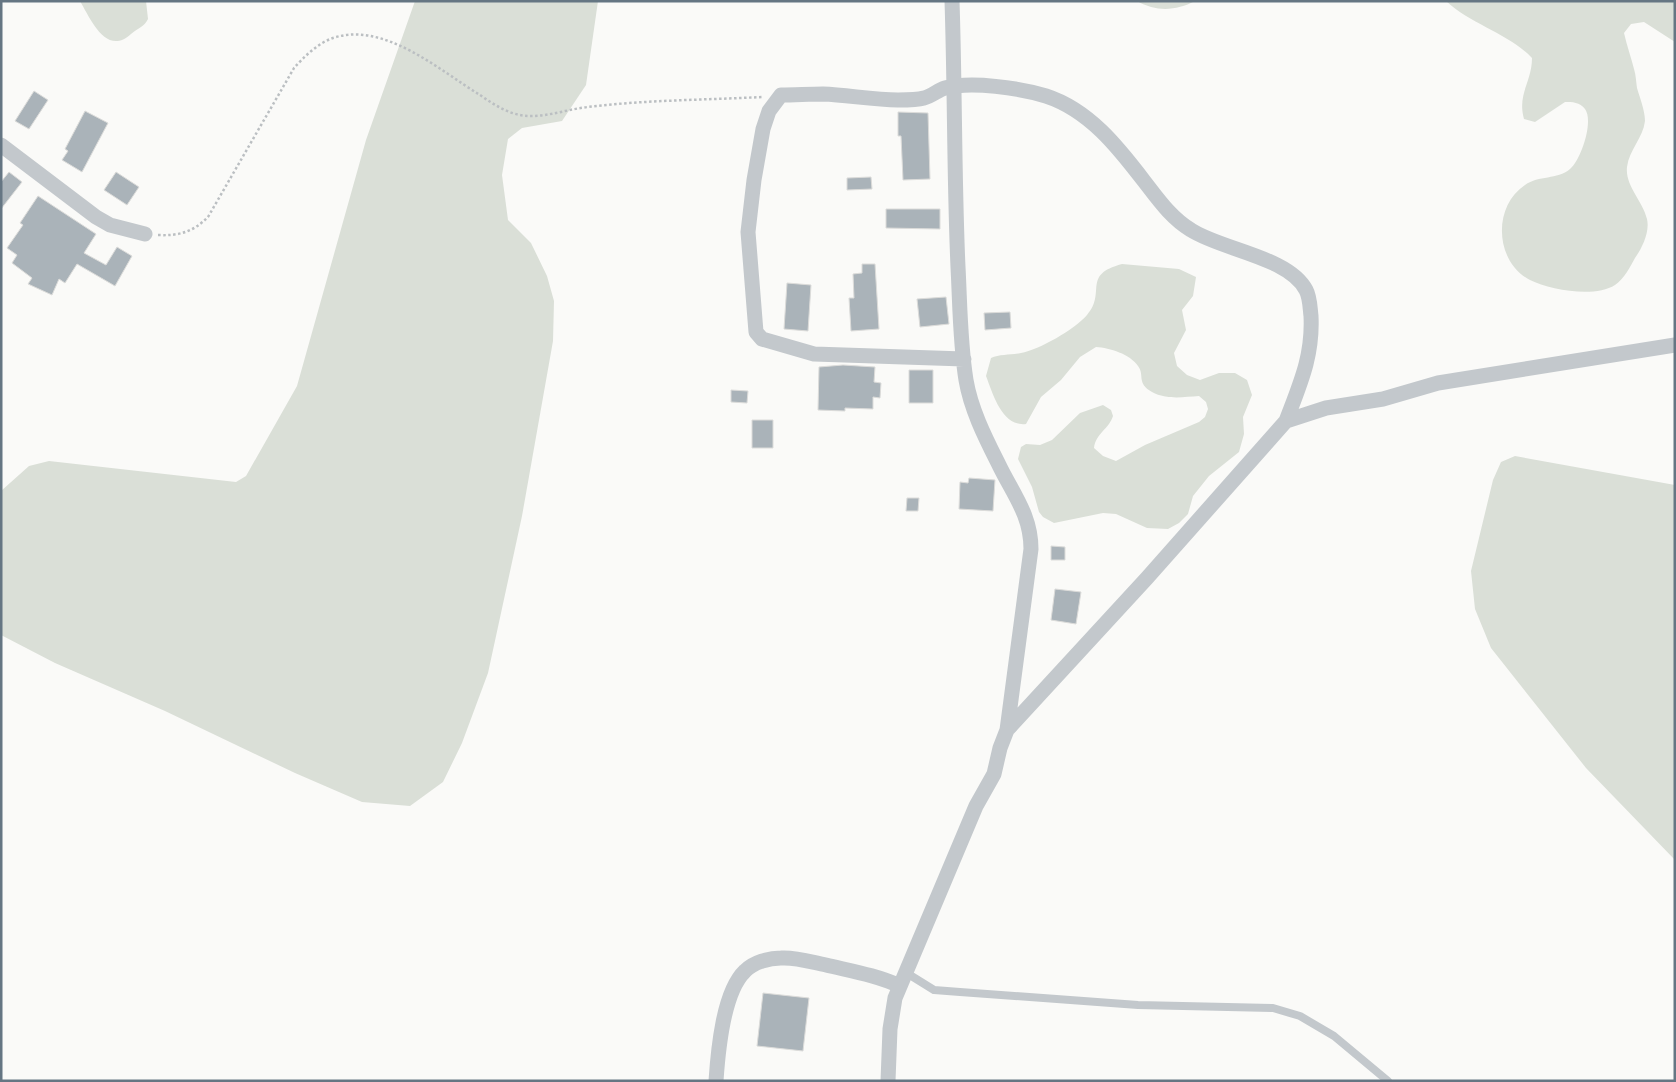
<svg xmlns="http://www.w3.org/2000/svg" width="1676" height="1082" font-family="'Nunito Sans',sans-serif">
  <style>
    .green { fill: #dadfd7 }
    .building { fill: #aab3b9; stroke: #dcdcda }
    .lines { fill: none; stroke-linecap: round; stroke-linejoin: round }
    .path { stroke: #bbbfc2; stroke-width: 2.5; stroke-dasharray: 2.5 2.5; stroke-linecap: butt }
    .service { stroke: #c3c8cc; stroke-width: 8 }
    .minor { stroke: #c3c8cc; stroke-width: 15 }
  </style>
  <rect width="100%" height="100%" fill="#fafaf8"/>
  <!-- green -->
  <path class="green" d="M 80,1 L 146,1 L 148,19 C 144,27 138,28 131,34 C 106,57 90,18 80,1 Z
    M 415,1 L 598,1 L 586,85 L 562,121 L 522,128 L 508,139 L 502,175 L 508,220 L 531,243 L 547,276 L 554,301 L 553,341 L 522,516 L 488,673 L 462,743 L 443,782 L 410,806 L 362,802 L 295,773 L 165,711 L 55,663 L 1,635 L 1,491 L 29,466 L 49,461 L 236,482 L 246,476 L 297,386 L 366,140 Z
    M 1137,1 L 1195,1 C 1176,11 1156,12 1137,1 Z
    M 1446,1 L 1675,1 L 1675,42 L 1644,22 L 1631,24 L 1624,33 C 1627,46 1631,57 1634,69 C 1636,75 1636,82 1637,88 C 1640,98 1645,111 1645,121 C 1643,138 1629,150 1627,167 C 1625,186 1643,201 1647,219 C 1650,232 1642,248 1635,258 C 1630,267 1624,279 1615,285 C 1595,298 1550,290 1530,280 C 1495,262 1492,207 1525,185 C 1539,175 1557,180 1570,169 C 1581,160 1594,121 1585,109 C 1580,102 1572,102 1565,102 L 1535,122 L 1524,119 C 1517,94 1532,82 1532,58 C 1508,33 1472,25 1446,1 Z
    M 1122,264 L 1179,269 L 1196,277 L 1193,296 L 1182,310 L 1186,330 L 1174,353 L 1177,366 L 1187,375 L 1200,380 L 1219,373 L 1235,373 L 1247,380 L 1252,395 L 1243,417 L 1244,434 L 1239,452 L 1209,476 L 1193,496 L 1188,514 L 1179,523 L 1168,529 L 1147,528 L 1116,514 L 1103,513 L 1054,523 L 1043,517 L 1039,512 L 1032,487 L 1018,459 L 1021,447 L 1026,444 L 1040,445 L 1052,440 L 1080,413 L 1103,405 L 1111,410 L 1113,416 C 1109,429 1096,433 1094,448 L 1103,456 L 1116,461 L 1145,445 L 1199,422 L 1205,417 L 1208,409 L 1206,402 L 1199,396 C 1183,397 1167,400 1152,392 C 1136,383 1145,375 1138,366 C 1130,354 1110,348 1096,347 L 1080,357 L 1061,380 L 1041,397 L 1026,424 C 1002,427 993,394 986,376 L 991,358 C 1000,354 1011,355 1021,353 C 1039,350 1075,329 1087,315 C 1107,292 1081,275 1122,264 Z
    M 1515,456 L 1675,485 L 1675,860 L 1586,768 L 1491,648 L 1475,609 L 1471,571 L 1493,480 L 1501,462 Z"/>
  <!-- building -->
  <path class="building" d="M 34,91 L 48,100 L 29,129 L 15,121 Z
    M 85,111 L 108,123 L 82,172 L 62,160 L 68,151 L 65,149 Z
    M 898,112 L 928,113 L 930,179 L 903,180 L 901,136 L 898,136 Z
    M 9,172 L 22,182 L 1,209 L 1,182 Z
    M 116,172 L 139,187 L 127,205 L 104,190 Z
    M 871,177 L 872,189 L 847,190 L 847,178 Z
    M 38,196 L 96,234 L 84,253 L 106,265 L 117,247 L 132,256 L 115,286 L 77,264 L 65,283 L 59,279 L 52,295 L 28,284 L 32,278 L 12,263 L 17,255 L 7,248 L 23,225 L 20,223 Z
    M 886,209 L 940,209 L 940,229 L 886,228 Z
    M 862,264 L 875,264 L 879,329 L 851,331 L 849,298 L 854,298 L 853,274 L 862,273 Z
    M 787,283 L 811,285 L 808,331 L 784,329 Z
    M 946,297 L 949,324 L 920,327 L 917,299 Z
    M 1010,312 L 1011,328 L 985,330 L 984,313 Z
    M 843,365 L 875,367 L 874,382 L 881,383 L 880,398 L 873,397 L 873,409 L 845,408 L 845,411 L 818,410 L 819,367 Z
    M 909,370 L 933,370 L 933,403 L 909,403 Z
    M 731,390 L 748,391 L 747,403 L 731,402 Z
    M 752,420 L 773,420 L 773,448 L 752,448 Z
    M 969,478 L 995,480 L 993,511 L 959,509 L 960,482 L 968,483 Z
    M 907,498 L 919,498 L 918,511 L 906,511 Z
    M 1051,546 L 1065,547 L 1065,560 L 1051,560 Z
    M 1055,589 L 1081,592 L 1076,624 L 1051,620 Z
    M 763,993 L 809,998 L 803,1051 L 757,1046 Z"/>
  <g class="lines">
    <!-- path -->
    <path class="path" d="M 158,235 C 179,236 193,232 208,217 L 294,68 C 304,57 318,43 333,38 C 384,21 439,70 480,95 C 496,106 511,116 531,116 C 550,116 569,109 588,107 C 645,100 704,100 762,97"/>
    <!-- service -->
    <path class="service" d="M 905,972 L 934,990 L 960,992 L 1138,1005 L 1273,1008 L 1300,1016 L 1334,1036 L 1388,1081"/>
    <!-- minor -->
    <path class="minor" d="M 1,145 L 96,217 L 110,225 L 145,234
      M 964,359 L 814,354 L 762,339 L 756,332 L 748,232 L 754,180 L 763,129 L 769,111 L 781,95 C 795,95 809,94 823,94 C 848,95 873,100 898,100 C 906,100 917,100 924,98 C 932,96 938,90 945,88 C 971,81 1020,88 1046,96 C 1089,110 1118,147 1144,181 C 1158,199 1171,218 1191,230 C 1222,250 1289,257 1306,290 C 1310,297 1310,308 1311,316 C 1313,356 1300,384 1286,421
      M 1007,730 L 1147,578 L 1286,421 L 1326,408 L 1383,399 L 1438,383 L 1675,345
      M 716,1081 C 718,1051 723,992 745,971 C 754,962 769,958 781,958 C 796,957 811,962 826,965 C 851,971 876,975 900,986
      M 888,1081 L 890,1029 L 895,998 L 976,806 L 994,774 L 1000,748 L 1007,730 L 1031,549 C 1031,515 1013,494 999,465 C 986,439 971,410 966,380 C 960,343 960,305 958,267 C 954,178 955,90 952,1"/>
  </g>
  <!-- border -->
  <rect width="1676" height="1082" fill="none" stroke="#657683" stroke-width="5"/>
</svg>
